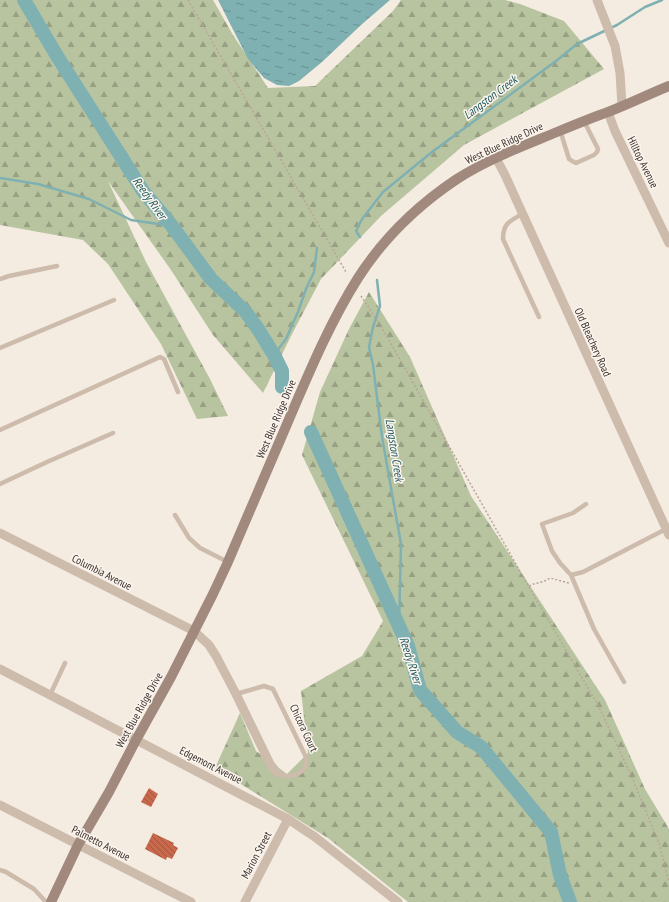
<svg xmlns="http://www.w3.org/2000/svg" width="669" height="902" font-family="'PT Sans Narrow',sans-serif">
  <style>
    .forest { fill: url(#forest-firs) }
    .water { fill: url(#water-ripples) }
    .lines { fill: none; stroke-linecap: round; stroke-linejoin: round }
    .stream { stroke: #7fb0b2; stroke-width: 2.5 }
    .river { stroke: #7fb0b2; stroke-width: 14 }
    .building { fill: url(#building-back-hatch) }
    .path { stroke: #b9a596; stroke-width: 1.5; stroke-dasharray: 2 2; stroke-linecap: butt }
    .service { stroke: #cdbbac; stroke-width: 4.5 }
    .minor { stroke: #cdbbac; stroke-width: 9 }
    .secondary { stroke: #a18a7d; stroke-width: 10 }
    .labels { text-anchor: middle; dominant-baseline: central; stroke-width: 3; stroke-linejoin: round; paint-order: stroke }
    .street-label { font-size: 11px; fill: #3b302b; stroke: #fbf5ee }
    .water-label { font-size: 12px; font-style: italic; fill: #1f5a5e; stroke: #fbf5ee }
  </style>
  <defs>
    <pattern id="forest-firs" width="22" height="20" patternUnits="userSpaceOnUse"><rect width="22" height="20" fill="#b8c4a0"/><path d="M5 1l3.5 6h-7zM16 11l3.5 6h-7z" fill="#97a083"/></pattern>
    <pattern id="water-ripples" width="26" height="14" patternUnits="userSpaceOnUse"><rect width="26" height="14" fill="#7fb0b2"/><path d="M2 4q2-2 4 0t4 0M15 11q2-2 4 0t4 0" fill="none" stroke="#699091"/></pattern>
    <pattern id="building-back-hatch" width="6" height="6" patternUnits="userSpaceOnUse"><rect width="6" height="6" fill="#c8694b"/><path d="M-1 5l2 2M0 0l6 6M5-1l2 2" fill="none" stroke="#a4573f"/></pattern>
  </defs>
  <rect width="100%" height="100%" fill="#f4ebe1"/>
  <!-- forest -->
  <path class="forest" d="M 0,0 L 213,0 L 233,35 L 268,88 L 315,86 L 393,11 L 401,0 L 505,0 L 520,4 L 564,21 L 604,69 L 464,145 L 381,216 L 321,279 L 292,334 L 263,393 L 213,335 L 171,270 L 108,181 L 146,262 L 210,379 L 228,416 L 197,419 L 161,344 L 108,264 L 83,240 L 0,225 Z
    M 369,292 L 410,357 L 471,496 L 605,700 L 645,789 L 669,829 L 669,902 L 408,902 L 328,838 L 215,768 L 240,713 L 256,751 L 287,774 L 308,753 L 301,691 L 362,656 L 383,621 L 302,455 L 320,392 L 349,329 Z"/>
  <!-- water -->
  <path class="water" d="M 218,0 L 390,0 L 361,25 L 322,62 L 299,81 L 289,86 L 277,85 L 264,78 L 248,59 Z"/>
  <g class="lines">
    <!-- stream -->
    <path class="stream" d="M 0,178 L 38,184 L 89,199 L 131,220 L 172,226
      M 360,237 L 356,231 L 362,219 L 383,192 L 432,152 L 556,61 L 577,44 L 617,25 L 645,7 L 662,0
      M 377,280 L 380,306 L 373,327 L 369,347 L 373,365 L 382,437 L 401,544 L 399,625
      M 274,355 L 286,339 L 298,312 L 306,289 L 314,272 L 317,248"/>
    <!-- river -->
    <path class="river" d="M 24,0 L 57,56 L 143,191 L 172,226 L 211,279 L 245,311 L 258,329 L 274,355 L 282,371 L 282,387
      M 311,432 L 408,646 L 420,690 L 457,732 L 481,747 L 551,832 L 560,875 L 570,902"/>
  </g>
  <!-- building -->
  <path class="building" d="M 149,788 L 158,794 L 151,807 L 141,802 Z
    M 153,833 L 174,843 L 173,845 L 178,848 L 172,859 L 167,857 L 166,860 L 145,849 Z"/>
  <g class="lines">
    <!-- path -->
    <path class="path" d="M 188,0 L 346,272
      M 361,296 L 382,328 L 529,587 L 599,707 L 631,775 L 659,843 L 669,882
      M 529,586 C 537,582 543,583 550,578 L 569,583"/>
    <!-- service -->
    <path class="service" d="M 560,130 L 569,159 L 572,161 L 576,163 L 594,155 L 597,152 L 598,149 L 584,121
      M 522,214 C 510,221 503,223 503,239 L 539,317
      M 0,279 L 9,276 L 57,266
      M 0,348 L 114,300
      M 0,430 L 160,357 L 164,359 L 178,392
      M 0,484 L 47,462 L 113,433
      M 586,504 L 573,513 L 542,524 L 552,551 L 560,563 L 571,575 L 583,572 L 666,529
      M 175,515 L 189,538 L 200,548 L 228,562
      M 571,575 L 594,629 L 624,682
      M 236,694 L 264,686 L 273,689 L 304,753 C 305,755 306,757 306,759 C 307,769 298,776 289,776 C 285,777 281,775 277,773
      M 50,695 L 65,663
      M 0,870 L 6,872 L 34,889 L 46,902"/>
    <!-- minor -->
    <path class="minor" d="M 597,0 L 615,46 L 620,73 L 622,106
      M 608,112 L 615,131 L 669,243
      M 496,158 L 505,175 L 669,535
      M 0,533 L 194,631 L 209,645 L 216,656 L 236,694 L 270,764 L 277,773
      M 0,669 L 288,819 L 315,837 L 398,902
      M 0,805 L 191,902
      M 245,902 L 288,819"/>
    <!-- secondary -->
    <path class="secondary" d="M 51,902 L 78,845 L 109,792 L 136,740 L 171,677 L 213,594 L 227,564 C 247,518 267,471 287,424 C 308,375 329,324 358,278 C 383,239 418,205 457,179 C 488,159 523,146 557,132 C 574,125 591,118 608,112 C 629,104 649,94 669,86"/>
  </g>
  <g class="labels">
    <!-- street labels -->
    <g class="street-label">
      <text transform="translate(504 143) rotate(-25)">West Blue Ridge Drive</text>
      <text transform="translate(643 162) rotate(64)">Hilltop Avenue</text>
      <text transform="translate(593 342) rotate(66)">Old Bleachery Road</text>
      <text transform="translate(276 419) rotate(-67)">West Blue Ridge Drive</text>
      <text transform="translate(102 572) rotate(27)">Columbia Avenue</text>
      <text transform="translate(139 710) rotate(-61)">West Blue Ridge Drive</text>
      <text transform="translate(304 728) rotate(65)">Chicora Court</text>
      <text transform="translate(211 765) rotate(27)">Edgemont Avenue</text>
      <text transform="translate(101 843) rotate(27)">Palmetto Avenue</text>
      <text transform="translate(256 855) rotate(-62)">Marion Street</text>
    </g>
    <!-- water labels -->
    <g class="water-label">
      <text transform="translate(490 97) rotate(-37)">Langston Creek</text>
      <text transform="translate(150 198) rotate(54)">Reedy River</text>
      <text transform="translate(395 450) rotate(81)">Langston Creek</text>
      <text transform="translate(411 660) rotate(72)">Reedy River</text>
    </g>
  </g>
</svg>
